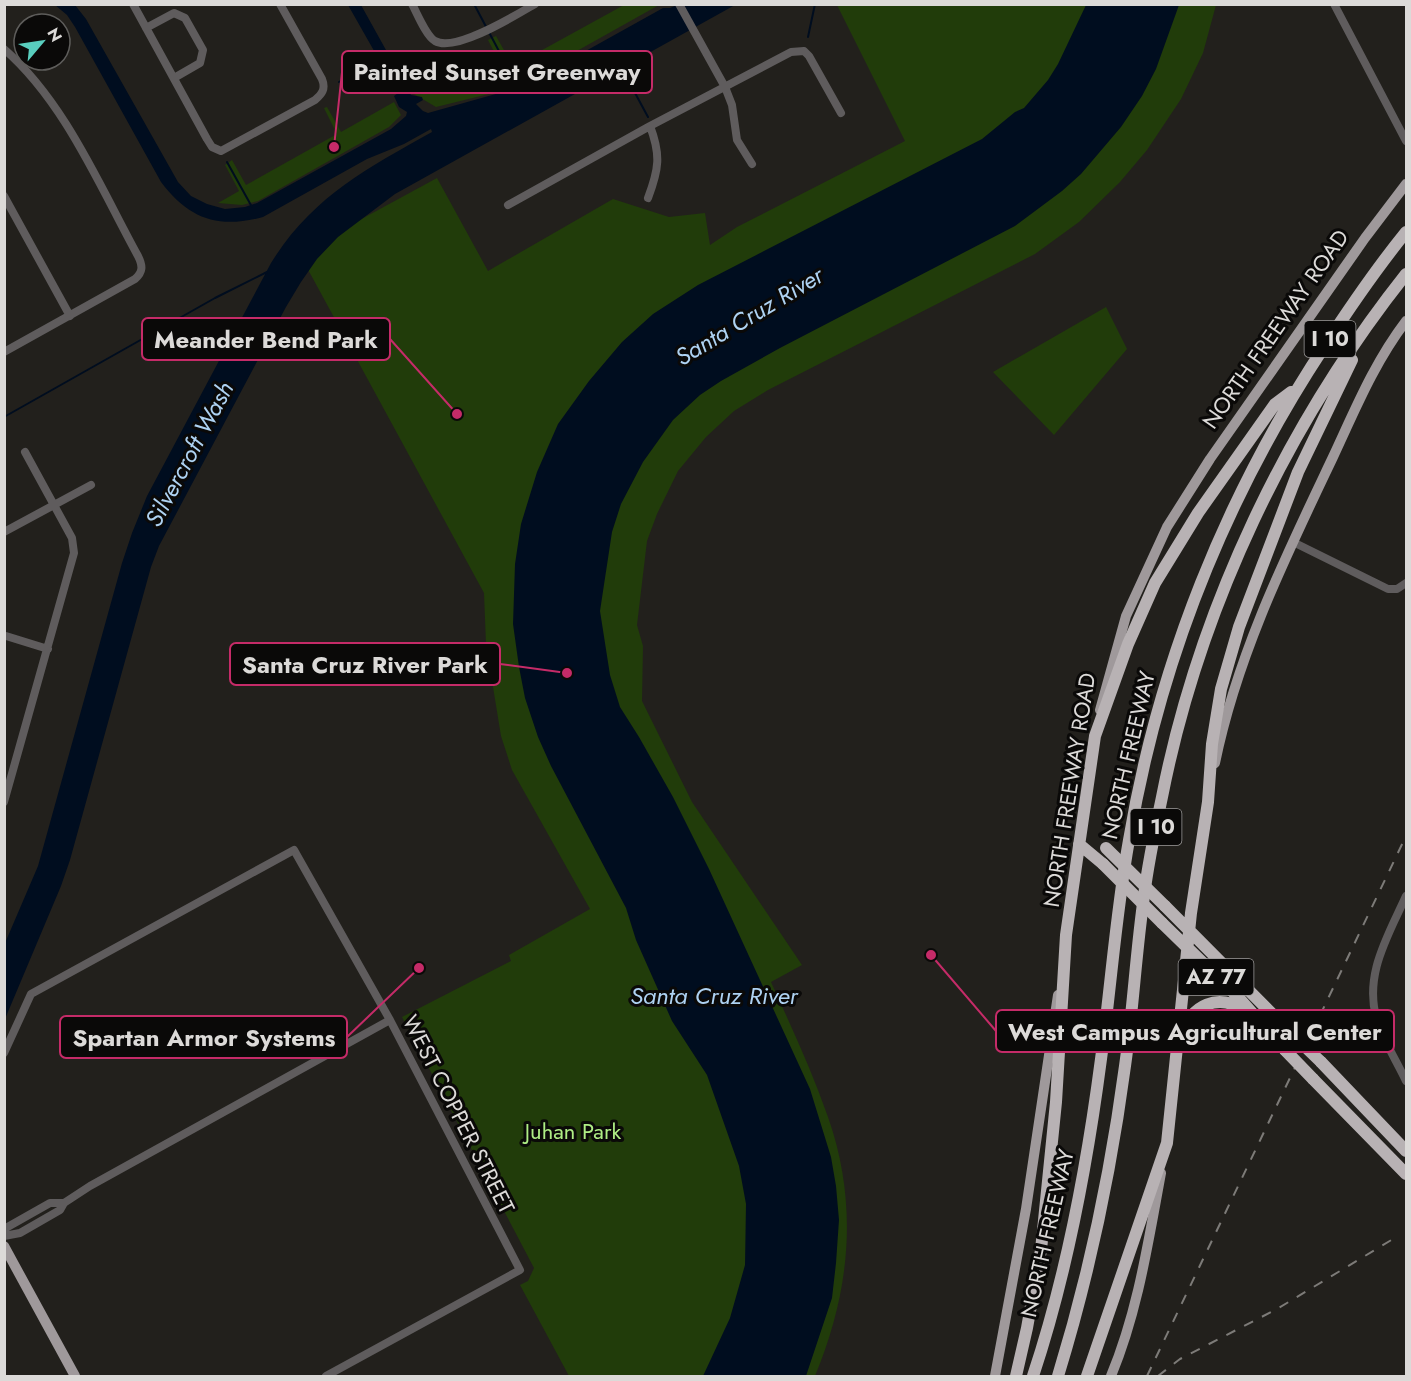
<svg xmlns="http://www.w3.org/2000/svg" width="1411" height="1381" font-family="Jost,sans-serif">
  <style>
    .green { fill: #213c0a }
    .water { fill: #000d1f }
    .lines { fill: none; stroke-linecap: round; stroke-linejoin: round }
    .stream { stroke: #000d1f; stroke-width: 2 }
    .minor { stroke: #5f5c5d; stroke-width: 8 }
    .major { stroke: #9f999b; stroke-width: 10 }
    .highway { stroke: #b8b2b4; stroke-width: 12 }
    .rail { stroke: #7d7b78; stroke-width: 2; stroke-dasharray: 10 10; stroke-linecap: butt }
    .highway-bridge { stroke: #b8b2b4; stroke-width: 12 }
    .labels { text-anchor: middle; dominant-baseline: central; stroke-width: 6; stroke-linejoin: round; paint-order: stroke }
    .shield { fill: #0a0908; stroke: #9d9b9a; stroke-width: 1.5 }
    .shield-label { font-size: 21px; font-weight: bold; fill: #dcdad8 }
    .street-label { font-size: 22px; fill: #dcdad8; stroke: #0a0908 }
    .park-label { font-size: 22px; fill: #afee85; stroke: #0a0908 }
    .water-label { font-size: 24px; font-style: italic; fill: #aed2f2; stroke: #0a0908 }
    .leader { fill: none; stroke: #c52b68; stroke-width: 2 }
    .callout-dot { fill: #c52b68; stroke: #0a0908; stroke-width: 2 }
    .callout { fill: #0a0908; stroke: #c52b68; stroke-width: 2 }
    .callout-label { font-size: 24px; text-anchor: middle; font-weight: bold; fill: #dcdad8 }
  </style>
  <rect width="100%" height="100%" fill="#22201c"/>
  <!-- green -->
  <path class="green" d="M 624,5 L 659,5 L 509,89 L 436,107 L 414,94 L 487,82 L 504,71 L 488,40 L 496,36 L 513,66 Z
    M 837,5 L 1216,5 L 1203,53 L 1181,99 L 1147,150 L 1120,182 L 1079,222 L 1035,254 L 768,390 L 734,411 L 706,437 L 678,471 L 657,514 L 647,541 L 637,625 L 643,646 L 642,701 L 692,802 L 802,965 L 771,982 C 791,1026 812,1071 828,1117 C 859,1205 850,1292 815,1376 L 569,1376 L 520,1285 L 528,1281 L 534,1268 L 402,1017 L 511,961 L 509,955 L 590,909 L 512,770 L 501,736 L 486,644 L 484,593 L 299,253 L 437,178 L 488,271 L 613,199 L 669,217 L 705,213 L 710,245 L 737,227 L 905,141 Z
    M 394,102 L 401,115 L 389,127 L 258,201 L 242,205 L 218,203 L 239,191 L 225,165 L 232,160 L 246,185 L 337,134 L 324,108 L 327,107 L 341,132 Z
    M 1106,307 L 1127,349 L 1054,435 L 993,372 Z"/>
  <!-- water -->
  <path class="water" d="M 55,5 L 75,5 L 86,19 L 178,182 L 191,196 L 207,204 L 225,209 L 245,207 L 257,203 L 391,129 L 406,116 L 407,112 L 399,107 L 394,96 L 398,93 L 348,5 L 361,5 L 411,95 L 422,97 L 423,100 L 416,104 L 423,111 L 428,113 L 510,90 L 536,77 L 539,77 L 663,8 L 670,8 L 677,5 L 735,5 L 395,194 L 338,237 L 317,259 L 301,282 L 286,307 L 159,546 L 151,567 L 70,860 L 61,886 L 5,1019 L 5,943 L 38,866 L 122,563 L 132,533 L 147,496 L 271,263 C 312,197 366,169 432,132 L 431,129 L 404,144 L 367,159 L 263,217 C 218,229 189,219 161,182 L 75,27 L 67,15 Z
    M 1086,5 L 1179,5 L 1156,69 L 1142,96 L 1121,127 L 1081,174 L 1062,191 L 1015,226 L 780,348 L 721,381 L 700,395 L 673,420 L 643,462 L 621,504 L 612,532 L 600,611 L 610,675 L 620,707 L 639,737 L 673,797 L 709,869 L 810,1089 L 831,1157 L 836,1186 L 839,1220 L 836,1263 L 832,1298 L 806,1376 L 703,1376 L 730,1318 L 745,1265 L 746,1204 L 739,1166 L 707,1075 L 672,1021 L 636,940 L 626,908 L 551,766 L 538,737 L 525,698 L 519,667 L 513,624 L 515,564 L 521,524 L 537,472 L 558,424 L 589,381 L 622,342 L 653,314 L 698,285 L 982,139 L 1015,112 L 1024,108 L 1048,80 L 1058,64 Z"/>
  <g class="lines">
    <!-- stream -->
    <path class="stream" d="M 474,4 L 518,87
      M 808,37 L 815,4
      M 621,67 L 648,117
      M 339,82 L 378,60 L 381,60
      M 227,162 L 252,207
      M 4,417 L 215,298 L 267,272"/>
    <!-- minor -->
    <path class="minor" d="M 133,4 L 207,139 L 212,147 L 221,151 L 315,100 C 322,94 326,89 322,79 L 280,4
      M 412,4 C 417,13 426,36 435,41 C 455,53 516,15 535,4
      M 679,4 L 725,87 L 732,105 L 737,140 L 752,164
      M 1334,4 L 1406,141
      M 146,28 L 174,13 L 185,18 L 203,50 L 200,63 L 174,78
      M 4,49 C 65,102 100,187 138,256 C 143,266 143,272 135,279 L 4,352
      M 4,196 L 70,316
      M 648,198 C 659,169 661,155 650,126
      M 508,205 L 650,126 L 791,52 L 804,51 L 809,56 L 841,113
      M 4,532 L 91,485
      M 1293,542 L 1388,589 L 1397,589 L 1406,583
      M 6,636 L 48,649
      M 4,802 L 74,553 L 72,538 L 25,452
      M 1406,896 C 1388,936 1362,977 1378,1023 C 1385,1043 1397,1062 1406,1081
      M 4,1053 L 31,994 L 294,850 L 390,1020 L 520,1270 L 326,1376
      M 4,1229 L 50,1203 L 64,1203
      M 4,1236 L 20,1233 L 60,1210 L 64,1203 L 90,1186 L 390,1020"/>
    <!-- major -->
    <path class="major" d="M 1100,710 L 1126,616 L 1167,527 L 1210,459 L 1365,238 L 1406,184
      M 1215,763 C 1237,655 1286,556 1333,457 C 1355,410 1374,363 1406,321
      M 4,1246 L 75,1376
      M 995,1376 L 1026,1209 L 1058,995
      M 1111,1376 C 1138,1311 1148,1243 1161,1173"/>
    <!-- highway -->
    <path class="highway" d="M 1079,844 L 1103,864
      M 1165,906 L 1292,1034
      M 1162,923 L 1238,997 L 1285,1050
      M 1183,1034 C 1190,1005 1219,992 1245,1011
      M 1321,1062 L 1406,1151
      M 1313,1079 L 1406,1174
      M 1016,1376 L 1027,1328 L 1041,1250 L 1056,1102 L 1066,935 L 1095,736 L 1128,644 L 1155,583 L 1198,513 L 1275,404 L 1291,392
      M 1033,1376 C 1067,1274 1087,1166 1101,1059 C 1111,986 1116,912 1129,840 C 1159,663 1226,496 1324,347 C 1350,307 1376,269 1406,232
      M 1058,1376 C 1089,1275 1111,1171 1125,1066 C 1133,1010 1136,952 1144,896 C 1148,863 1155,830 1162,797 C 1199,609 1287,424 1406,274
      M 1087,1376 L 1167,1143 L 1191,913 L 1208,802 L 1212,744 L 1221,689 L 1239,627 L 1298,472 L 1352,360"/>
    <!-- rail -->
    <path class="rail" d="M 1147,1376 L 1406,836
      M 1158,1376 L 1180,1359 L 1277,1309 L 1393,1239"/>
    <!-- highway-bridge -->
    <path class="highway-bridge" d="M 1106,848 L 1165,906
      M 1103,864 L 1162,923
      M 1292,1034 L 1321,1062
      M 1285,1050 L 1313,1079"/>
  </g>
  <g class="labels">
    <!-- shield labels -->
    <g class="shield">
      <rect x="1304.5" y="321" width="51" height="36" rx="4.5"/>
      <rect x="1130.5" y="809" width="51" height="36" rx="4.5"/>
      <rect x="1178.5" y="959" width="75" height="36" rx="4.5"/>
    </g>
    <g class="shield-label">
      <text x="1330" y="339">I 10</text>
      <text x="1156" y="827">I 10</text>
      <text x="1216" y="977">AZ 77</text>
    </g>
    <!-- street labels -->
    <g class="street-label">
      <text transform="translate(1275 329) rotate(-55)">NORTH FREEWAY ROAD</text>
      <text transform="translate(1128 755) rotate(-77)">NORTH FREEWAY</text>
      <text transform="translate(1069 790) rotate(-81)">NORTH FREEWAY ROAD</text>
      <text transform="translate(459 1114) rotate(63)">WEST COPPER STREET</text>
      <text transform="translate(1047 1233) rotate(-77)">NORTH FREEWAY</text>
    </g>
    <!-- park labels -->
    <g class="park-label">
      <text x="573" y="1131">Juhan Park</text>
    </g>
    <!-- water labels -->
    <g class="water-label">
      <text transform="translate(749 316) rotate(-31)">Santa Cruz River</text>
      <text transform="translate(189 454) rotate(-62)">Silvercroft Wash</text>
      <text x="714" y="995">Santa Cruz River</text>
    </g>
  </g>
  <!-- callouts -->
  <path class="leader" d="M334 147L342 72M457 414L390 339M567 673L500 664M931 955L996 1031M419 968L347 1037"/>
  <g class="callout-dot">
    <circle cx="334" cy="147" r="6"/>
    <circle cx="457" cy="414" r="6"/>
    <circle cx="567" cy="673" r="6"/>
    <circle cx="931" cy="955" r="6"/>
    <circle cx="419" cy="968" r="6"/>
  </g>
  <g class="callout">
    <rect x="342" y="51" width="310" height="42" rx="6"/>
    <rect x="142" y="318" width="248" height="42" rx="6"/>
    <rect x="230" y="643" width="270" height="42" rx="6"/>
    <rect x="996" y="1010" width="398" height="42" rx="6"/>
    <rect x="60" y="1016" width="287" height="42" rx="6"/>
  </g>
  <g class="callout-label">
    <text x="497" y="80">Painted Sunset Greenway</text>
    <text x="266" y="348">Meander Bend Park</text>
    <text x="365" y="673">Santa Cruz River Park</text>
    <text x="1195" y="1040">West Campus Agricultural Center</text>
    <text x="204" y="1046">Spartan Armor Systems</text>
  </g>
  <!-- border -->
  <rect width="1411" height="1381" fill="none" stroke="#dcdad8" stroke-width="12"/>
  <!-- north arrow -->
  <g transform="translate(42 42) rotate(61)"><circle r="28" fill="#0a0908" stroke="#5e5d5b" stroke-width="1.5"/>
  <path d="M0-4.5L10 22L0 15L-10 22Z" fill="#59cebe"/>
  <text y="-9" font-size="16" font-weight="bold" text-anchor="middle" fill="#dcdad8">N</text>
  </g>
</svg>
